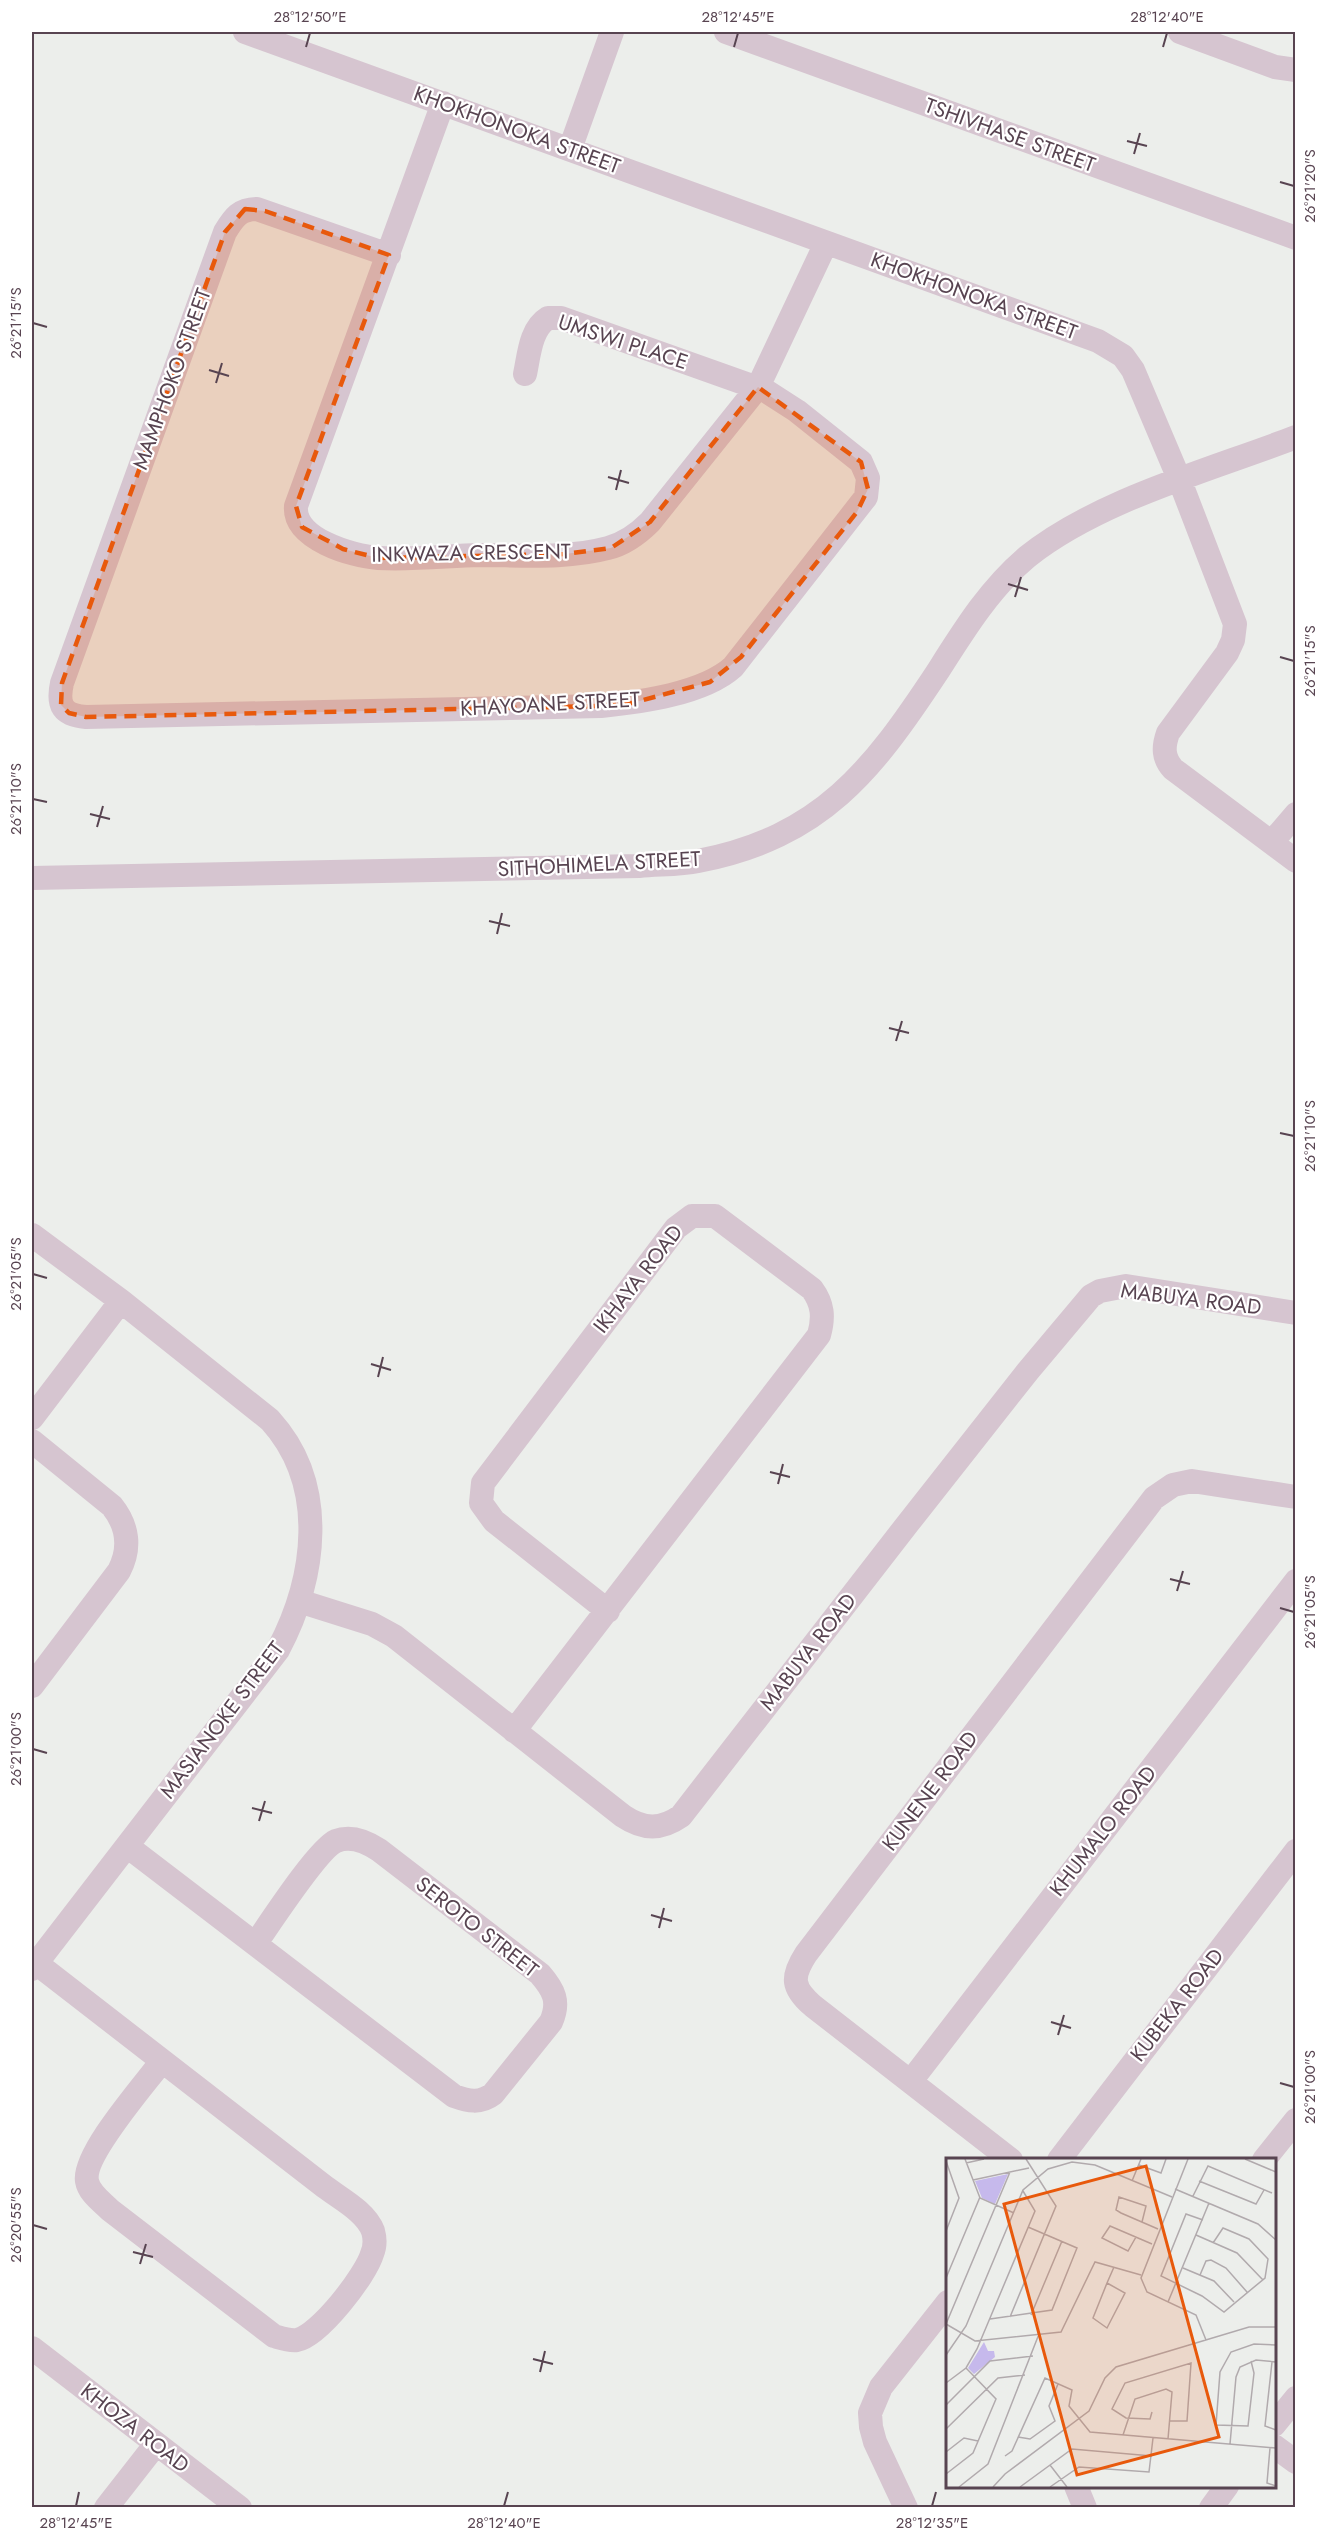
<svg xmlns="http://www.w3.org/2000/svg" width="1327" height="2539" font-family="Jost,sans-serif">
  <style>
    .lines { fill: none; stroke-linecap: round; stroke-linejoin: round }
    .minor { stroke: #d6c5d0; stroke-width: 24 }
    .marked { fill: #e8590c; fill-opacity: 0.2; stroke: #e8590c; stroke-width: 4.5; stroke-dasharray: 12 8; stroke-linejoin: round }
    .ticks { fill: none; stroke: #584451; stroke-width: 2 }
    .labels { text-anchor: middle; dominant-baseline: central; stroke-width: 4.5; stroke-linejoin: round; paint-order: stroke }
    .street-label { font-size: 21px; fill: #584451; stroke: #fff }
    .inset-road { fill: none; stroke: #b1aaad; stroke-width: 1.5 }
    .view { fill: #e8590c; fill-opacity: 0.15; stroke: #e8590c; stroke-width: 3 }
    .inset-edge { fill: none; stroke: #584451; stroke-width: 3 }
    .neatline { fill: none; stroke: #584451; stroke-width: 2 }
    .ticks-label { font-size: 15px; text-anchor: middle; fill: #584451 }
  </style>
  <rect width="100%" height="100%" fill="#eceeeb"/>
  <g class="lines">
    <!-- minor -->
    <path class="minor" d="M 245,32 L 1098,341 L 1123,356 L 1133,370 L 1180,481 L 1235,624 L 1233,640 L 1227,653 L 1168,733 C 1163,747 1163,758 1173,769 L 1296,861
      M 726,32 L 1296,238
      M 1180,32 L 1275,67 L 1296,70
      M 443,103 L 296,506 C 293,539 352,556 378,558 C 411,560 446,556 479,555 C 521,555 567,559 608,548 C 624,544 638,534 650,522 L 758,387 L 826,243
      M 570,149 L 612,32
      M 389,255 L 257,209 C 240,209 234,217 225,232 L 62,683 C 57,706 63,715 86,717 L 601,706 C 640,702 703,694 733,667 L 866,497 L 868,478 L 861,462 L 797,411 L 766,391 L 561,318 L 548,318 C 530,329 529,356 525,374
      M 1272,842 L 1296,814
      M 32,878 L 639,866 C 658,864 679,865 698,861 C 822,837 872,771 938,671 C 964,630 990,588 1027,557 C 1098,500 1210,470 1296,437
      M 32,1235 L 121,1301 L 270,1420 C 329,1485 316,1578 278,1650 L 32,1969
      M 32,1418 L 121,1301
      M 32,1441 L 112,1506 C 128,1526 131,1548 119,1571 L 32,1686
      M 299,1601 L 372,1624 L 394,1636 L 623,1816 C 644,1830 661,1830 681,1816 L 909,1522 L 1028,1371 L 1091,1296 L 1100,1291 L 1126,1286 L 1296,1313
      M 514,1731 L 819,1335 C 824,1317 823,1304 812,1289 L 715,1216 L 692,1216 L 676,1228 L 483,1483 L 481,1503 L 494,1521 L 608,1611
      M 127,1846 L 454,2096 C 468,2101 480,2104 493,2094 L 551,2022 C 560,2002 554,1990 540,1974 L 379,1850 C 367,1842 351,1835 336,1841 C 318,1849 270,1923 256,1943
      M 36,1963 L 325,2187 C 341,2199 366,2212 373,2231 C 375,2238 375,2247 372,2254 C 366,2275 319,2336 297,2340 C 289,2341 281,2338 274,2336 L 110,2210 C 101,2201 89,2193 87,2181 C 82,2155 145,2084 162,2061
      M 911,2081 L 1296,1581
      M 1011,2160 L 813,2006 C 792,1988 791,1977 806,1954 L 1154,1498 L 1173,1485 L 1192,1481 L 1296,1497
      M 1059,2160 L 1296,1851
      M 1264,2160 L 1296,2120
      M 32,2348 L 240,2508
      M 1274,2425 L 1296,2398
      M 1274,2446 L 1296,2462
      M 1076,2486 L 1085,2508
      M 106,2508 L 156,2444
      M 906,2508 L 875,2442 L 871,2427 L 870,2413 L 881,2387 L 948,2302
      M 1211,2508 L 1227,2486"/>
  </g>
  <!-- marked area -->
  <path class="marked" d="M 245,209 L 265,211 L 389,255 L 296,506 L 302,527 L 343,549 L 378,558 L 565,554 L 611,548 L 650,522 L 758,387 L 861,462 L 868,489 L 857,512 L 741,657 L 710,682 L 632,703 L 601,706 L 86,717 L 69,713 L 61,705 L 62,683 L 225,232 Z"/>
  <!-- ticks -->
  <path class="ticks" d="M 306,47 L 310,33M 734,47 L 738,33M 1163,47 L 1167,33M 1127,141 L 1147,146M 1134,154 L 1140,133M 1280,182 L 1294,186M 33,323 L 47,327M 209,370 L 229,376M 216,383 L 222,363M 608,477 L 629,483M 616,490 L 621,470M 1008,584 L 1028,590M 1015,597 L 1021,577M 1280,657 L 1294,661M 33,799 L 47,802M 90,814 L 110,819M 97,827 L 103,806M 489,921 L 510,926M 497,934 L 502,913M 889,1028 L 909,1033M 896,1041 L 902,1021M 1280,1133 L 1294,1136M 33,1274 L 47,1278M 371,1364 L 391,1370M 378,1377 L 383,1357M 770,1472 L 790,1477M 778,1484 L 783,1464M 1170,1579 L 1190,1584M 1177,1591 L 1183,1571M 1280,1608 L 1294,1612M 33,1749 L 47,1753M 252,1808 L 272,1813M 259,1821 L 265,1801M 651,1915 L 672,1921M 659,1928 L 664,1908M 1051,2022 L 1071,2028M 1058,2035 L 1064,2015M 1280,2083 L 1294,2087M 33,2225 L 47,2229M 133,2252 L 153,2257M 140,2264 L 146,2244M 533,2359 L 553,2364M 540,2372 L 545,2351M 76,2506 L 79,2492M 504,2506 L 508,2492M 932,2506 L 936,2492"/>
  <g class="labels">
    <!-- street labels -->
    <g class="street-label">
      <text transform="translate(517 130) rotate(20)">KHOKHONOKA STREET</text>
      <text transform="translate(1010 135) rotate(20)">TSHIVHASE STREET</text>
      <text transform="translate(974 296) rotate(20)">KHOKHONOKA STREET</text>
      <text transform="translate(623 342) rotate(18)">UMSWI PLACE</text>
      <text transform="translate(172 379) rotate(-70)">MAMPHOKO STREET</text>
      <text transform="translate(471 553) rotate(-1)">INKWAZA CRESCENT</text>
      <text transform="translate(550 704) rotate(-3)">KHAYOANE STREET</text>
      <text transform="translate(599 864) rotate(-3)">SITHOHIMELA STREET</text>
      <text transform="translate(638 1279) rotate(-52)">IKHAYA ROAD</text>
      <text transform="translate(1191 1299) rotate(7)">MABUYA ROAD</text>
      <text transform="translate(808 1652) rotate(-52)">MABUYA ROAD</text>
      <text transform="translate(222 1720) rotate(-53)">MASIANOKE STREET</text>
      <text transform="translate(930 1791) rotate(-53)">KUNENE ROAD</text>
      <text transform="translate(1103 1831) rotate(-52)">KHUMALO ROAD</text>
      <text transform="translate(477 1927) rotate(38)">SEROTO STREET</text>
      <text transform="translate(1177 2005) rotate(-52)">KUBEKA ROAD</text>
      <text transform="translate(135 2428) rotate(38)">KHOZA ROAD</text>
    </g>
  </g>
  <!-- overview -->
  <g transform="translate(946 2158)">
    <rect width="330" height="330" fill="#eceeeb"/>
    <path d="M 62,16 L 49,46 L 36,40 L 29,23 ZM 38,184 L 42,193 L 48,193 L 49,199 L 28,216 L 22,210 Z" fill="#c6b9ec"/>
    <path class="inset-road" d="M 19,1 L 34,40 L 68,55M 242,1 L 195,120 L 201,134 L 250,157 L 260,182M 299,1 L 330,14M 0,3 L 13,40 L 0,73M 20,5 L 38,1M 193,7 L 215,15 L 220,1M 27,22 L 83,10M 186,23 L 195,1M 253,23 L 310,46 L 318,32M 229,31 L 312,66 L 330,82M 247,38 L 262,8 L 326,35M 257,62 L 240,56 L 215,118 L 256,138 L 278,154 L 319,120 L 322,101 L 303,81 L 277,70 L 267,85M 196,64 L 200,48 L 173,39 L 170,52 L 175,55 L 212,71M 250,77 L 291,95 L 317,122M 190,79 L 182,93 L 156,80 L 164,68 L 206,86M 237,110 L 268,123 L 288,144M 254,117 L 260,103 L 265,102 L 280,110 L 301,134M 0,120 L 34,39M 161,125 L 179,135 L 161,170 L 147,160 L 161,125 L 168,109M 222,144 L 263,45M 85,157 L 116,83M 64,159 L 110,48 L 80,1M 44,161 L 106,152 L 131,90 L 82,69M 0,166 L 29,183 L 115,174 L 149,104 L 195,117M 0,166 L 64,14M 0,197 L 20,168 L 77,32 L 102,11 L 126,4 L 149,7 L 226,39M 305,203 L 308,215 L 302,268 L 270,267 L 274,214 L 285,194 L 308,186 L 330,187M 326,204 L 319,268 L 330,272M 0,225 L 20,210 L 31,191 L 89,53 L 77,33M 0,247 L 44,203 L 87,198M 206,254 L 204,261 L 180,260 L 166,251 L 179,225 L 245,205 L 241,263 L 224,263M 0,271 L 52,220 L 79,217M 177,277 L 189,241 L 220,231 L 226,234 L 222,281M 72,279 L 84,281 L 109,263 L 103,248 L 112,226M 284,286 L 290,219 L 294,209 L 310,202 L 330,204M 324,290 L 321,325 L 330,328M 0,294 L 18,280 L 32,283M 59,298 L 66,293 L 99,220 L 126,232 L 123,248 L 144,274 L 330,290M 104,307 L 121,329M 0,316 L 27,295 L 50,241 L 20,210M 13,329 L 42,306 L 93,176M 47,329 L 59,316 L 143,253 L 159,220 L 170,209 L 303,169 L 330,169M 74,329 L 126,291 L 206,298M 104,329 L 133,309 L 203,314 L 207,280"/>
    <path class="view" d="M 200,8 L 273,279 L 131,317 L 58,46 Z"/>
    <rect width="330" height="330" class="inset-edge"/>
  </g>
  <!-- border -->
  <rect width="1327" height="2539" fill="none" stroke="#ffffff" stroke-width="66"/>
  <rect x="33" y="33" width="1261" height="2473" class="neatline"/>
  <g class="ticks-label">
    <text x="310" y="22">28°12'50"E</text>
    <text x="738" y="22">28°12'45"E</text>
    <text x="1167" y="22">28°12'40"E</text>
    <text transform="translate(1310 186) rotate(-90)" y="5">26°21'20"S</text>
    <text transform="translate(16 323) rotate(-90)" y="5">26°21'15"S</text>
    <text transform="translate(1310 661) rotate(-90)" y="5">26°21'15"S</text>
    <text transform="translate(16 799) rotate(-90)" y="5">26°21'10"S</text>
    <text transform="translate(1310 1136) rotate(-90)" y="5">26°21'10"S</text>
    <text transform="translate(16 1274) rotate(-90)" y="5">26°21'05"S</text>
    <text transform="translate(1310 1612) rotate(-90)" y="5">26°21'05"S</text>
    <text transform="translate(16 1749) rotate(-90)" y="5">26°21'00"S</text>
    <text transform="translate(1310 2087) rotate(-90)" y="5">26°21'00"S</text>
    <text transform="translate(16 2225) rotate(-90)" y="5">26°20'55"S</text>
    <text x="76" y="2528">28°12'45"E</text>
    <text x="504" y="2528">28°12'40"E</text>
    <text x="932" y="2528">28°12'35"E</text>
  </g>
</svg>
